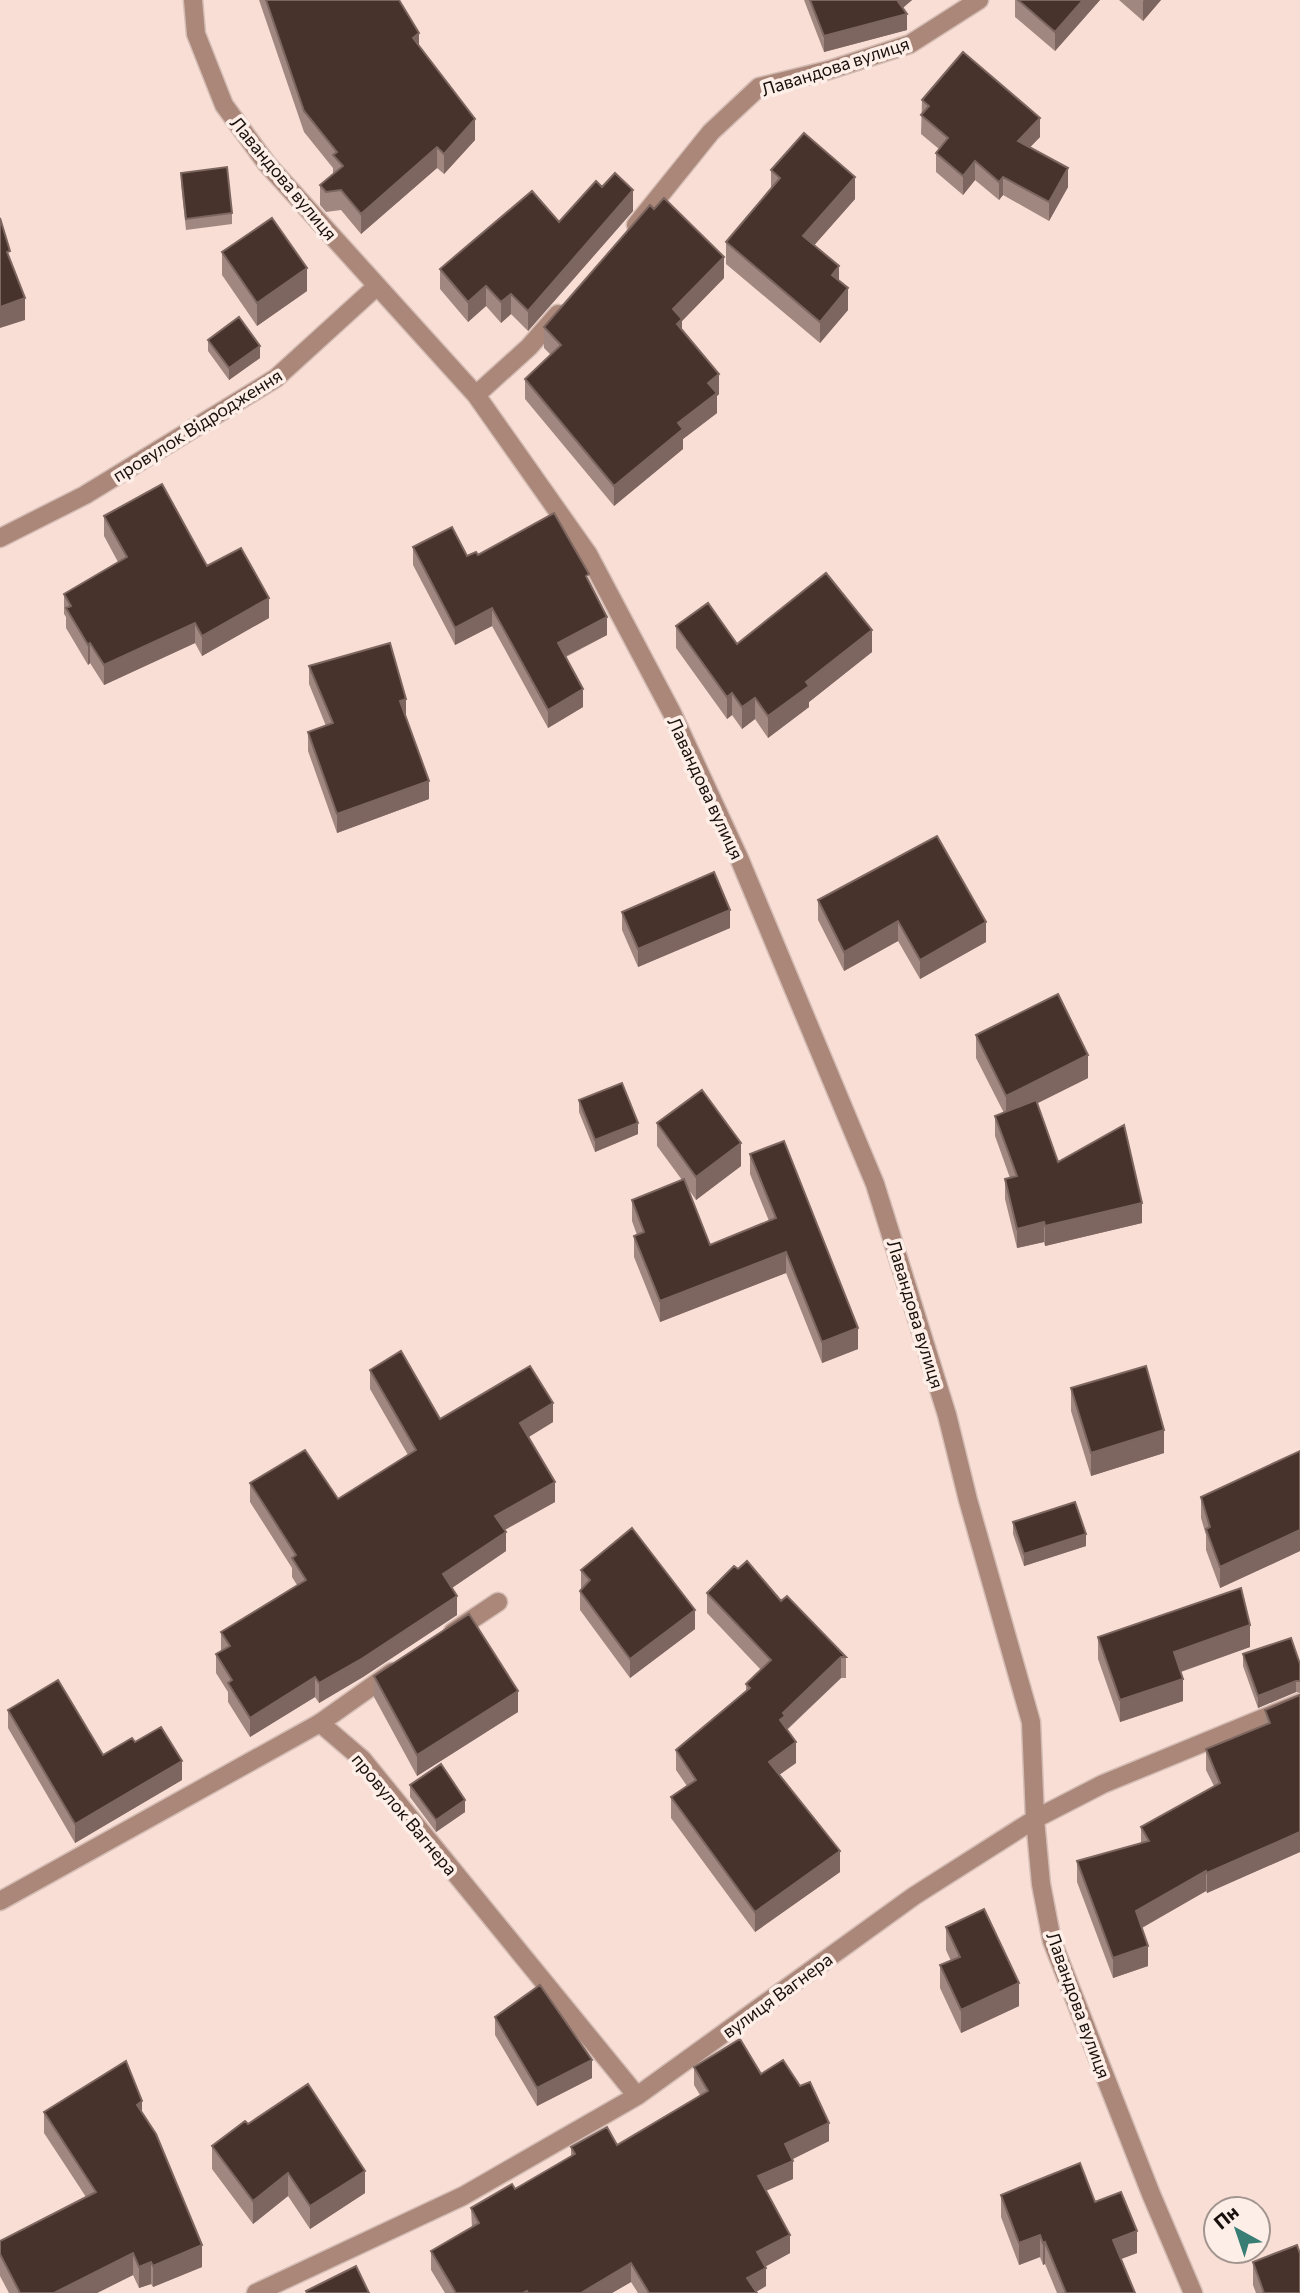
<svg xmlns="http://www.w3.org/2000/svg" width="1300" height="2293" font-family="Commissioner,sans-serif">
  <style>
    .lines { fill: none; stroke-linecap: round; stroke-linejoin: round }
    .service-casing { stroke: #d4bdb5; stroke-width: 21 }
    .minor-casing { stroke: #d4bdb5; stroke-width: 21 }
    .service { stroke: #ab8779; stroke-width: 18 }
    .minor { stroke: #ab8779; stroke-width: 18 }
    .wall { fill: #a08880 }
    .shaded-wall { fill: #7c665f }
    .building { fill: #47332c; stroke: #7c665f; stroke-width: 2 }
    .labels { text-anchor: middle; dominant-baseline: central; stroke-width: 7; stroke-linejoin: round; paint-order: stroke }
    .street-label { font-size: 18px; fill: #18100c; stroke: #feeee8 }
  </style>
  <rect width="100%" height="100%" fill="#f8ded5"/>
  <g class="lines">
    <defs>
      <path id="service" d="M 453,1632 L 498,1602
        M 320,1723 L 392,1672"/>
      <path id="minor" d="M 193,0 L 196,34 L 224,105 L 267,164 L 476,395 L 588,554 L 672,713 L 739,858 L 875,1184 L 947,1415 L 968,1500 L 1031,1722 L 1035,1819 L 1041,1884 L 1052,1941 L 1151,2194 L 1193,2293
        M 636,225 L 711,132 L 759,87 L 829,70 L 910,44 L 979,0
        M 476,395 L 529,347 L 558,314
        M 0,538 L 85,495 L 276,378 L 376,287
        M 0,1901 L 320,1723 L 362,1759 L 637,2096
        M 256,2293 L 463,2196 L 637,2096 L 914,1896 L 1035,1819 L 1103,1784 L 1300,1703"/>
    </defs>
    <!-- service casing -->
    <use href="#service" class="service-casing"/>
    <!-- minor casing -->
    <use href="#minor" class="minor-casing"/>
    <!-- service -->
    <use href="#service" class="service"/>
    <!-- minor -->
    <use href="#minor" class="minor"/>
  </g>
  <!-- wall -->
  <path class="wall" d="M 259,0 L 399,0 L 419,46 L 475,140 L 444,174 L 437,168 L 361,234 L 341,210 L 326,212 L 320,205 L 320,185 L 333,174 L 333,168 L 304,132 Z
    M 804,0 L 912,0 L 903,8 L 907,30 L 824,52 Z
    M 1015,0 L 1100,0 L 1055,51 L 1015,17 Z
    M 1119,0 L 1161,0 L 1143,21 Z
    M 922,100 L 1040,137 L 1029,147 L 1068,187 L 1049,221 L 1003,195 L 999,200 L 975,180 L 963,195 L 936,172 L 936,153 L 939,149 L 921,134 Z
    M 771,170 L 855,199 L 814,245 L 839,281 L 848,310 L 820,343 L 726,264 L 726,242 L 771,188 Z
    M 181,173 L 232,213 L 232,224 L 186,230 L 181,184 Z
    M 633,211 L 528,331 L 511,314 L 501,323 L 486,306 L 468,322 L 440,289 L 440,269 L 559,222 Z
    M 222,252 L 307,291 L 257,326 L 222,275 Z
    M 724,278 L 682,321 L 682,330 L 719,394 L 717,396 L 717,413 L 683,439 L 683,449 L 614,506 L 525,399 L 525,379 L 551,355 L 544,348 L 544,327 Z
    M 208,340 L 260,358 L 229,380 L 208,351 Z
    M 104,516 L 207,566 L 269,618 L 202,656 L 195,643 L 104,685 L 90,663 L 88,665 L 66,628 L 66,617 L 64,614 L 64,594 L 118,562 L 104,536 Z
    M 413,547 L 467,556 L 478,555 L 589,582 L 607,635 L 566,657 L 583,707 L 548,728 L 492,626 L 455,645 L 413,565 Z
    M 676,626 L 737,644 L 872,652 L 809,702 L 809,707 L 768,738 L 755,719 L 742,729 L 732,715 L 727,719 L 676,648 Z
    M 309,666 L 406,718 L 429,799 L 337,833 L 308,751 L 308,732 L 326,726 L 309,684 Z
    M 818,900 L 986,942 L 920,979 L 898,941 L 844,971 L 818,920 Z
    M 622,912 L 730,928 L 638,967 L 622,930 Z
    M 976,1035 L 1088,1078 L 1037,1103 L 1058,1162 L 1142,1223 L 1045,1246 L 1044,1242 L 1017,1248 L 1005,1199 L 1005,1179 L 1010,1178 L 995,1136 L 995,1116 L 1004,1113 L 976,1058 Z
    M 579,1100 L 638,1134 L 595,1152 L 579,1112 Z
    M 657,1123 L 741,1166 L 696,1200 L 687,1187 L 710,1245 L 769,1221 L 750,1174 L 750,1154 L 858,1349 L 822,1363 L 786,1273 L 660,1322 L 634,1257 L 634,1236 L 637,1235 L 632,1221 L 632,1200 L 682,1180 L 657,1146 Z
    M 370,1370 L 440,1419 L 553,1422 L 529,1437 L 555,1502 L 505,1530 L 506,1551 L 452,1588 L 457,1615 L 363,1677 L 319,1703 L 315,1697 L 250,1737 L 228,1702 L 228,1692 L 216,1673 L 216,1654 L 221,1651 L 221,1632 L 297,1585 L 292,1577 L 292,1568 L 250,1502 L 250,1483 L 338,1499 L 408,1455 L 370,1389 Z
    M 1071,1388 L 1164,1453 L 1091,1476 L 1071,1411 Z
    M 1300,1451 L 1300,1551 L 1220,1588 L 1206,1550 L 1206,1535 L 1201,1518 L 1201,1497 Z
    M 1013,1522 L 1086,1546 L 1024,1566 L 1013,1534 Z
    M 581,1570 L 695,1629 L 630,1678 L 580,1610 L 580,1591 L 581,1589 Z
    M 707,1593 L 781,1601 L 846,1657 L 846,1678 L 841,1678 L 787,1730 L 796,1763 L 779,1775 L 840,1872 L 755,1932 L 671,1818 L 671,1797 L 687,1786 L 676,1770 L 676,1750 L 746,1691 L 746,1684 L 761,1670 L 707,1613 Z
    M 1098,1637 L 1250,1647 L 1181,1672 L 1183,1701 L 1120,1722 L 1098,1659 Z
    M 1243,1654 L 1300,1664 L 1300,1693 L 1296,1692 L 1258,1708 L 1243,1666 Z
    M 374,1676 L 518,1712 L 417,1776 L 374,1697 Z
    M 1300,1695 L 1300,1852 L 1207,1893 L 1206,1891 L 1142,1928 L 1148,1966 L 1113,1978 L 1077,1882 L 1077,1861 L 1141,1843 L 1141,1827 L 1214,1786 L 1206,1770 L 1206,1749 L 1265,1725 L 1265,1710 Z
    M 8,1710 L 103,1755 L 135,1742 L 182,1780 L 75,1843 L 8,1728 Z
    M 410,1785 L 465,1812 L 436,1832 L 410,1797 Z
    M 946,1927 L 1019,2006 L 961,2033 L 940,1988 L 940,1965 L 951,1961 L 946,1950 Z
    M 495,2017 L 592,2078 L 537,2106 L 495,2035 Z
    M 694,2067 L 761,2074 L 829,2141 L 792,2159 L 793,2179 L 766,2191 L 790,2253 L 765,2267 L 766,2286 L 756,2292 L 757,2293 L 638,2293 L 631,2282 L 612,2293 L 445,2293 L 431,2270 L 431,2251 L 472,2228 L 471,2208 L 515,2189 L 571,2157 L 571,2147 L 617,2145 L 700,2095 L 694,2085 Z
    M 44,2112 L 142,2113 L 202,2267 L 153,2287 L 151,2284 L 139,2288 L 133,2275 L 97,2293 L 9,2293 L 0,2276 L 0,2241 L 86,2197 L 44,2133 Z
    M 248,2124 L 365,2193 L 310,2229 L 288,2196 L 253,2224 L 212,2169 L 212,2146 Z
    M 1001,2195 L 1095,2202 L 1137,2253 L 1121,2259 L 1135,2293 L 1057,2293 L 1045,2264 L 1043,2265 L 1040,2257 L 1019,2265 L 1001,2217 Z
    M 1253,2262 L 1300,2293 L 1256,2293 L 1253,2285 Z"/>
  <!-- shaded-wall -->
  <path class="shaded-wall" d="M 895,0 L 912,0 L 895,14 Z
    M 1083,0 L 1100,0 L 1055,51 L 1055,32 Z
    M 1144,0 L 1161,0 L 1143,21 L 1143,1 Z
    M 907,14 L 907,30 L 824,52 L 824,36 Z
    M 419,33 L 419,53 L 413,38 Z
    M 1040,118 L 1040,137 L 1018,160 L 1018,141 Z
    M 475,119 L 475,140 L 444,174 L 444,154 Z
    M 437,147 L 437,168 L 361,234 L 361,214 Z
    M 975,161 L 975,180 L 963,195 L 963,176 Z
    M 1068,168 L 1068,187 L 1049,221 L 1049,202 Z
    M 855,177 L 855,199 L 803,258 L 803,236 Z
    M 1003,177 L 1003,195 L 999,200 L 999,182 Z
    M 633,190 L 633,211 L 528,331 L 528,311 Z
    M 724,257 L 724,278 L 682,321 L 682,339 L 673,309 Z
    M 839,266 L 839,288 L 832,275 Z
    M 307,268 L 307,291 L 257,326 L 257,303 Z
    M 486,286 L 486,306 L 468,322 L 468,302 Z
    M 848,288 L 848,310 L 820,343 L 820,322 Z
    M 511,294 L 511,314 L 501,323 L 501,302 Z
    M 25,298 L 25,320 L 0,328 L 0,307 Z
    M 260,346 L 260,358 L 229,380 L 229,368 Z
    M 719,374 L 719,394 L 717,396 L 717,413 L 683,439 L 683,449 L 614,506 L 614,486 L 678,423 L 708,383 Z
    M 269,598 L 269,618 L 202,656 L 202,636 Z
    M 492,608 L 492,626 L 455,645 L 455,628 Z
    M 607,617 L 607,635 L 558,660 L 558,643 Z
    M 195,623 L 195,643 L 104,685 L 104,665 Z
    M 872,630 L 872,652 L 809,702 L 809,707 L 768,738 L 768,716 L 806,682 Z
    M 90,643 L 90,663 L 88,665 L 88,645 Z
    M 583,689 L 583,707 L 548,728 L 548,710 Z
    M 732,693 L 732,715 L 727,719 L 727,697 Z
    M 755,698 L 755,719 L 742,729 L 742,707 Z
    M 406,699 L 406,718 L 400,701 Z
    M 429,781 L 429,799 L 337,833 L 337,814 Z
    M 730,910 L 730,928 L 638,967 L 638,949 Z
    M 898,921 L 898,941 L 844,971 L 844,952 Z
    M 986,922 L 986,942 L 920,979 L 920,960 Z
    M 1088,1055 L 1088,1078 L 1006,1119 L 1006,1096 Z
    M 638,1123 L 638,1134 L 595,1152 L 595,1140 Z
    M 741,1143 L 741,1166 L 696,1200 L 696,1177 Z
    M 1142,1203 L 1142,1223 L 1045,1246 L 1045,1226 Z
    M 1044,1222 L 1044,1242 L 1017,1248 L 1017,1229 Z
    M 786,1252 L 786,1273 L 660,1322 L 660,1301 Z
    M 858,1328 L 858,1349 L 822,1363 L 822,1342 Z
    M 553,1403 L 553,1422 L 520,1442 L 520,1423 Z
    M 1164,1430 L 1164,1453 L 1091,1476 L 1091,1453 Z
    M 555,1482 L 555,1502 L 495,1535 L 495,1516 Z
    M 1300,1530 L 1300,1551 L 1220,1588 L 1220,1567 Z
    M 506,1532 L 506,1551 L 443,1594 L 443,1574 Z
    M 1086,1534 L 1086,1546 L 1024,1566 L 1024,1554 Z
    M 457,1596 L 457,1615 L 363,1677 L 319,1703 L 319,1683 Z
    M 695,1610 L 695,1629 L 630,1678 L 630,1659 Z
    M 1250,1625 L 1250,1647 L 1174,1674 L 1174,1652 Z
    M 841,1657 L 841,1678 L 785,1731 L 780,1720 L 783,1713 Z
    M 315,1677 L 315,1697 L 250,1737 L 250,1718 Z
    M 1183,1679 L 1183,1701 L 1120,1722 L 1120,1700 Z
    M 1296,1681 L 1296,1692 L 1258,1708 L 1258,1696 Z
    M 518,1691 L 518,1712 L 417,1776 L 417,1755 Z
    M 796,1742 L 796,1763 L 769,1782 L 769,1762 Z
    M 182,1761 L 182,1780 L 75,1843 L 75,1824 Z
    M 465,1800 L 465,1812 L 436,1832 L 436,1820 Z
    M 1300,1832 L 1300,1852 L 1207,1893 L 1207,1873 Z
    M 840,1851 L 840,1872 L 755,1932 L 755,1912 Z
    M 1206,1871 L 1206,1891 L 1136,1931 L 1136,1911 Z
    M 1148,1946 L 1148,1966 L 1113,1978 L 1113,1958 Z
    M 1019,1983 L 1019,2006 L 961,2033 L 961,2010 Z
    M 592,2060 L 592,2078 L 537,2106 L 537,2088 Z
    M 142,2101 L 142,2123 L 137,2105 Z
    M 829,2123 L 829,2141 L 785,2163 L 785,2144 Z
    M 793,2161 L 793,2179 L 758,2194 L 758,2176 Z
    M 365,2171 L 365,2193 L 310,2229 L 310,2206 Z
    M 288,2173 L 288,2196 L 253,2224 L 253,2201 Z
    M 1137,2231 L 1137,2253 L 1113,2262 L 1113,2240 Z
    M 790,2235 L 790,2253 L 757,2271 L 757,2252 Z
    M 1040,2235 L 1040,2257 L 1019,2265 L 1019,2243 Z
    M 1045,2242 L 1045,2264 L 1043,2265 L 1043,2243 Z
    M 202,2245 L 202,2267 L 153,2287 L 153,2266 Z
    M 133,2253 L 133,2275 L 97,2293 L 54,2293 Z
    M 151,2262 L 151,2284 L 139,2288 L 139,2267 Z
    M 631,2263 L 631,2282 L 612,2293 L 581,2293 Z
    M 766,2268 L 766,2286 L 754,2293 L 747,2278 Z"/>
  <!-- building -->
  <path class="building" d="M 266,0 L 399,0 L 419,33 L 413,38 L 475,119 L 444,154 L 437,147 L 361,214 L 341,190 L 326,192 L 320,185 L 343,166 L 333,155 L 337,152 L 304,111 Z
    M 810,0 L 897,0 L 907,14 L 824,36 Z
    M 1018,0 L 1083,0 L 1055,32 Z
    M 963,52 L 1040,118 L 1018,141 L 1068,168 L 1049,202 L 1003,177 L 999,182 L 975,161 L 963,176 L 936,153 L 948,138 L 921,115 L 929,106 L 922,100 Z
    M 804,133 L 855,177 L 803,236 L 839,266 L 832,275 L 848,288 L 820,322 L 726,242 L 780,178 L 771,170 Z
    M 227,167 L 232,213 L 186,219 L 181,173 Z
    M 615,173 L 633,190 L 528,311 L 511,294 L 501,302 L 486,286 L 468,302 L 440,269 L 532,191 L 559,222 L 596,181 L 602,187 Z
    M 664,198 L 724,257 L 673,309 L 682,319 L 677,324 L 719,374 L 708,383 L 717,393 L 678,423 L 683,429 L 614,486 L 525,379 L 561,345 L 544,327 L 650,205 L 654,209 Z
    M 0,218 L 10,251 L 7,252 L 25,298 L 0,307 Z
    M 272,218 L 307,268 L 257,303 L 222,252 Z
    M 239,317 L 260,346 L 229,368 L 208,340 Z
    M 162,484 L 207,566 L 241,548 L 269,598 L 202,636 L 195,623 L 104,665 L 90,643 L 88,645 L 66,608 L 71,606 L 64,594 L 127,557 L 104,516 Z
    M 554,513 L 589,574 L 586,576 L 607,617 L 558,643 L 583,689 L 548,710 L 492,608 L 455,628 L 413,547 L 452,527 L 467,556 L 476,552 L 478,555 Z
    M 826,573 L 872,630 L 806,682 L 809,686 L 768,716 L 755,698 L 742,707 L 732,693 L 727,697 L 676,626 L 708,603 L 737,644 Z
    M 390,643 L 406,699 L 400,701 L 429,781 L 337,814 L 308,732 L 333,723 L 309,666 Z
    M 937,836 L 986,922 L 920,960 L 898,921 L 844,952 L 818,900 Z
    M 714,872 L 730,910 L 638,949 L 622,912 Z
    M 1058,994 L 1088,1055 L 1006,1096 L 976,1035 Z
    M 622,1083 L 638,1123 L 595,1140 L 579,1100 Z
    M 702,1090 L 741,1143 L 696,1177 L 657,1123 Z
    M 1036,1100 L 1058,1162 L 1124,1125 L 1142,1203 L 1045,1226 L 1044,1222 L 1017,1229 L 1005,1179 L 1017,1176 L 995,1116 Z
    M 784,1141 L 858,1328 L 822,1342 L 786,1252 L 660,1301 L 634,1236 L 644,1232 L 632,1200 L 684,1179 L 710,1245 L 776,1218 L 750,1154 Z
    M 401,1351 L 440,1419 L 530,1366 L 553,1403 L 520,1423 L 555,1482 L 495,1516 L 506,1532 L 443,1574 L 457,1596 L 363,1658 L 319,1683 L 315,1677 L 250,1718 L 228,1683 L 232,1680 L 216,1654 L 230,1646 L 221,1632 L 306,1580 L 292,1558 L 296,1555 L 250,1483 L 305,1450 L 338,1499 L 416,1450 L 370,1370 Z
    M 1146,1366 L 1164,1430 L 1091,1453 L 1071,1388 Z
    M 1300,1451 L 1300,1530 L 1220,1567 L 1206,1529 L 1210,1527 L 1201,1497 Z
    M 1075,1502 L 1086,1534 L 1024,1554 L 1013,1522 Z
    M 632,1528 L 695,1610 L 630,1659 L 580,1591 L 590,1580 L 581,1570 Z
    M 747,1561 L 781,1601 L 787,1596 L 846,1657 L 841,1657 L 783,1713 L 785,1716 L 780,1720 L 796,1742 L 769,1762 L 840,1851 L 755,1912 L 671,1797 L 696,1780 L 676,1750 L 750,1688 L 746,1684 L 771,1660 L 707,1593 L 734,1566 L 738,1569 Z
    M 1241,1588 L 1250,1625 L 1174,1652 L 1183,1679 L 1120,1700 L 1098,1637 Z
    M 469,1614 L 518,1691 L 417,1755 L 374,1676 Z
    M 1291,1638 L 1300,1664 L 1300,1681 L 1296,1681 L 1258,1696 L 1243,1654 Z
    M 58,1680 L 103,1755 L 132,1738 L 135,1742 L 161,1727 L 182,1761 L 75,1824 L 8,1710 Z
    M 1300,1695 L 1300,1832 L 1207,1873 L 1206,1871 L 1136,1911 L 1148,1946 L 1113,1958 L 1077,1861 L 1149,1841 L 1141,1827 L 1220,1783 L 1206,1749 L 1270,1723 L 1265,1710 Z
    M 441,1764 L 465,1800 L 436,1820 L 410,1785 Z
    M 984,1909 L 1019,1983 L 961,2010 L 940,1965 L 960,1957 L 946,1927 Z
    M 540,1985 L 592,2060 L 537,2088 L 495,2017 Z
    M 740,2039 L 761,2074 L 783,2060 L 800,2086 L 810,2082 L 829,2123 L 785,2144 L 793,2161 L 758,2176 L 790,2235 L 757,2252 L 766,2268 L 747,2278 L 757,2293 L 649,2293 L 631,2263 L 581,2293 L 528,2293 L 527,2291 L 523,2293 L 456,2293 L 431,2251 L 479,2223 L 471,2208 L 512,2184 L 515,2189 L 575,2154 L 571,2147 L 607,2127 L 617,2145 L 708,2091 L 694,2067 Z
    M 126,2061 L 142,2101 L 137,2105 L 156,2134 L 202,2245 L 153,2266 L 151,2262 L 139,2267 L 133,2253 L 54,2293 L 20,2293 L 0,2254 L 0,2241 L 96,2192 L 44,2112 Z
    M 308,2084 L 365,2171 L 310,2206 L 288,2173 L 253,2201 L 212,2146 L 245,2121 L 248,2124 Z
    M 1080,2163 L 1095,2202 L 1121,2192 L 1137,2231 L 1113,2240 L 1135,2293 L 1066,2293 L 1045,2242 L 1043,2243 L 1040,2235 L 1019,2243 L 1001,2195 Z
    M 1297,2245 L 1300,2254 L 1300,2293 L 1264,2293 L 1253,2262 Z
    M 356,2266 L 369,2293 L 307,2293 L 306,2291 Z"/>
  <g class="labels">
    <!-- street labels -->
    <g class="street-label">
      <text transform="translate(835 66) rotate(-18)">Лавандова вулиця</text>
      <text transform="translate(284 178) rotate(50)">Лавандова вулиця</text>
      <text transform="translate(197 425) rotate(-32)">провулок Відродження</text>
      <text transform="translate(706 788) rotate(65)">Лавандова вулиця</text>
      <text transform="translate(916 1314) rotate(73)">Лавандова вулиця</text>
      <text transform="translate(405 1814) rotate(50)">провулок Вагнера</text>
      <text transform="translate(777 1995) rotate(-36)">вулиця Вагнера</text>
      <text transform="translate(1079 2005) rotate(70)">Лавандова вулиця</text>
    </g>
  </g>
  <!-- north arrow -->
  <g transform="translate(1237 2230) rotate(320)"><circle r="33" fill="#feeee8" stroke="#a29590" stroke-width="2"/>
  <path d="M0-5L12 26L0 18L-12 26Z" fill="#397e74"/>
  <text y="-10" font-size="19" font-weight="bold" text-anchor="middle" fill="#18100c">Пн</text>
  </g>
</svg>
